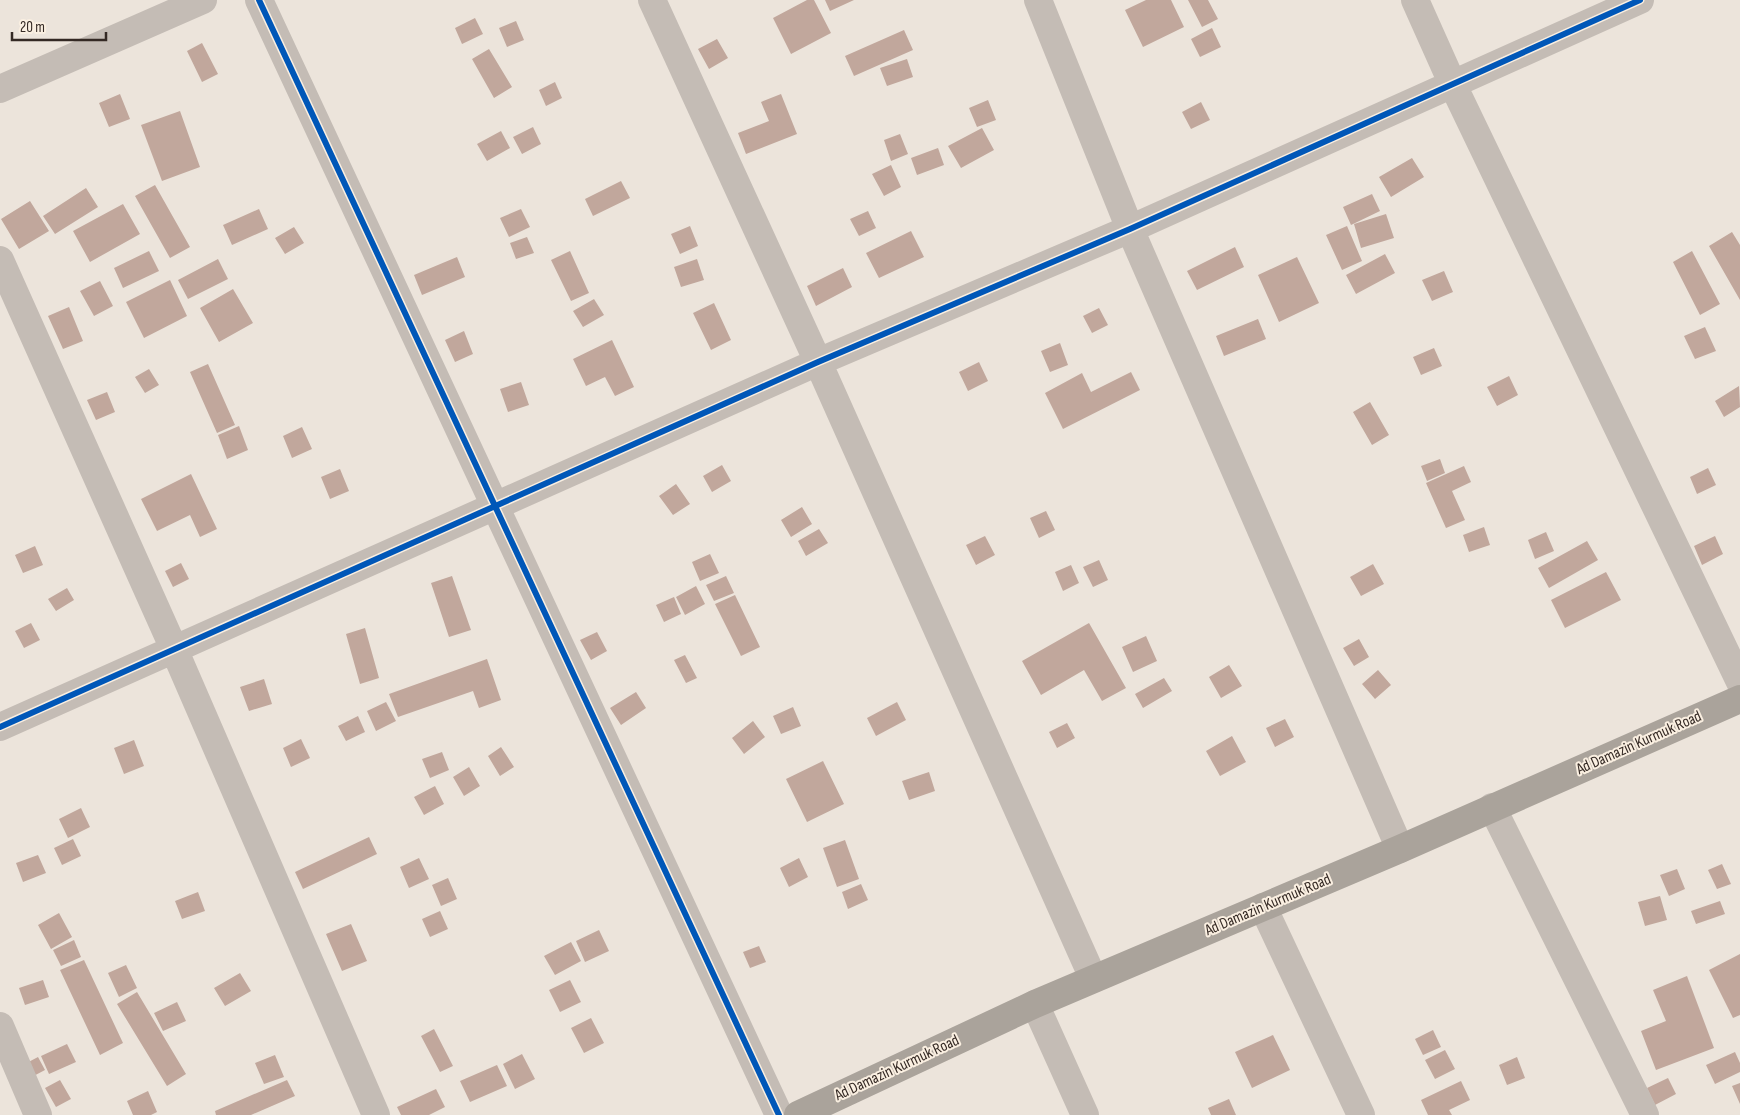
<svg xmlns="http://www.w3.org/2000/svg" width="1740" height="1115" font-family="'Sofia Sans Condensed',sans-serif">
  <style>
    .building { fill: #c1a79c }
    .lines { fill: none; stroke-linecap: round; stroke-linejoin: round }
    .minor { stroke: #c4bcb5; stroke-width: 28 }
    .highway { stroke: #aaa39b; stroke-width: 28 }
    .cycleway-casing { stroke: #faefe1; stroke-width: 9 }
    .cycleway { stroke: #0057b8; stroke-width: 6 }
    .labels { text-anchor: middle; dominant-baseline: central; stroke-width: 4; stroke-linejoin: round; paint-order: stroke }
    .street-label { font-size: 16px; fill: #342924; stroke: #faefe1 }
  </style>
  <rect width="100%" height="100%" fill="#ece4db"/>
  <!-- building -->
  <path class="building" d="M 807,0 L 814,0 L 831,33 L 791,54 L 773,18 Z
    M 825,0 L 854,0 L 830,11 Z
    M 1146,0 L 1171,0 L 1184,27 L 1143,47 L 1125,10 Z
    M 1188,0 L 1208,0 L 1218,19 L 1202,27 Z
    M 475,18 L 483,34 L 462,44 L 455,28 Z
    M 516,21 L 524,40 L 507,47 L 499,28 Z
    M 1212,28 L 1221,47 L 1200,57 L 1191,39 Z
    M 904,30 L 913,50 L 854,76 L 845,56 Z
    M 717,39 L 728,58 L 709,69 L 698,49 Z
    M 202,43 L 218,74 L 202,82 L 187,51 Z
    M 489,49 L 512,87 L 494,98 L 472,59 Z
    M 907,59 L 913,77 L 887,86 L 880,68 Z
    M 555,82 L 562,98 L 546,106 L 539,90 Z
    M 120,94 L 130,119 L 109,127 L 99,103 Z
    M 781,94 L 797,134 L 746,154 L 738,133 L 769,121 L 761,102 Z
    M 988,100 L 996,120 L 977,127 L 969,108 Z
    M 1201,102 L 1210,120 L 1191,129 L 1182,112 Z
    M 180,111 L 200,167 L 162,181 L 141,125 Z
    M 533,127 L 541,144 L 522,154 L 513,137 Z
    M 982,128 L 994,150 L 961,168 L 948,146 Z
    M 501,131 L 510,148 L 487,161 L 477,144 Z
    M 900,134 L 908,154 L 891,161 L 884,140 Z
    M 938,148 L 944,165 L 917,175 L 911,158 Z
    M 1412,158 L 1424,177 L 1391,197 L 1379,177 Z
    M 891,165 L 901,187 L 884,196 L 872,174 Z
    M 621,181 L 630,198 L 593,216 L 585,199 Z
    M 155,185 L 190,247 L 170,258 L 135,196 Z
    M 86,188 L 98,207 L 55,234 L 43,216 Z
    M 1372,194 L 1380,211 L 1351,225 L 1343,207 Z
    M 30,201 L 49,231 L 19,249 L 1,219 Z
    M 123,204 L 140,234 L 90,262 L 73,231 Z
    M 259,209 L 268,229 L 232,245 L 223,225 Z
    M 521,209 L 530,227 L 509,237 L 500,218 Z
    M 868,211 L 876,228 L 859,236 L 850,219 Z
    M 1386,214 L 1394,238 L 1361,248 L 1354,224 Z
    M 690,226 L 698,246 L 680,254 L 671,234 Z
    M 1347,226 L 1362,261 L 1342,270 L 1326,235 Z
    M 294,227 L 304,243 L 285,254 L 275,238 Z
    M 911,231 L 924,257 L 879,278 L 866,253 Z
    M 1732,232 L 1740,245 L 1740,300 L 1709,246 Z
    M 527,237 L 534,253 L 516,259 L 510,243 Z
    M 1235,247 L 1244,267 L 1197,290 L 1187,271 Z
    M 149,251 L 159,271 L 123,288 L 114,268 Z
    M 570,251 L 589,293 L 571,301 L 551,260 Z
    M 1692,251 L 1720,304 L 1700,315 L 1673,262 Z
    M 1385,254 L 1395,273 L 1356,294 L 1346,275 Z
    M 457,257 L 465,277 L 422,295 L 414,275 Z
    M 1297,257 L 1319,303 L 1279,322 L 1258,275 Z
    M 218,259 L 228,279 L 188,299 L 178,280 Z
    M 697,259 L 704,280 L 681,287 L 674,267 Z
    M 843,268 L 852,287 L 816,306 L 807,286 Z
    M 1444,271 L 1453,292 L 1432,301 L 1422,280 Z
    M 170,280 L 187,316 L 144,338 L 126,302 Z
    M 100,281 L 113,306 L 94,316 L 80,291 Z
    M 233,289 L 253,323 L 219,342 L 200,308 Z
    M 594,299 L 604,315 L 583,327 L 573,311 Z
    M 714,303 L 731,340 L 711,350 L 693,313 Z
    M 69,307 L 83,341 L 63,349 L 48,316 Z
    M 1099,308 L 1108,325 L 1092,333 L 1083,316 Z
    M 1258,319 L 1266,339 L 1224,356 L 1216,336 Z
    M 1705,327 L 1716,351 L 1695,359 L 1684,336 Z
    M 464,331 L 473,354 L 455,362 L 445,340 Z
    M 612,340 L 634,387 L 615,396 L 605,377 L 586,386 L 573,359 Z
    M 1060,343 L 1068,365 L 1050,372 L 1041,351 Z
    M 1434,348 L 1442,366 L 1421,375 L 1413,357 Z
    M 979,362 L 988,381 L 968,391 L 959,372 Z
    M 208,364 L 235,425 L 217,433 L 190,372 Z
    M 149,369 L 159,385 L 145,393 L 135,377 Z
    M 1131,372 L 1140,390 L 1063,429 L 1045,393 L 1082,373 L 1091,392 Z
    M 1509,376 L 1518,395 L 1497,406 L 1487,387 Z
    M 521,382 L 529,405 L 508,412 L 500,389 Z
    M 1739,386 L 1740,407 L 1724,417 L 1715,401 Z
    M 107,392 L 115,412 L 96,420 L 87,400 Z
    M 1370,402 L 1389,435 L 1372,445 L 1353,412 Z
    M 239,426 L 248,450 L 227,459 L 218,435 Z
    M 302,427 L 312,449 L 292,458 L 283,436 Z
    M 1440,459 L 1445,473 L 1427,481 L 1421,466 Z
    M 722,465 L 731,481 L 712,492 L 703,476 Z
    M 1464,466 L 1471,482 L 1452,491 L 1465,520 L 1446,528 L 1426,483 Z
    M 1708,468 L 1716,485 L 1697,494 L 1690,477 Z
    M 340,469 L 349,491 L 330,499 L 321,477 Z
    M 191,474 L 217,529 L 200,537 L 190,515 L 157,531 L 141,499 Z
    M 676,484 L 690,504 L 673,515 L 659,496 Z
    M 802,507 L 812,524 L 791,537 L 781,520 Z
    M 1046,511 L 1055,530 L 1039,538 L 1030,518 Z
    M 1484,527 L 1490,545 L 1469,552 L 1463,535 Z
    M 819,529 L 828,543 L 806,556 L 798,541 Z
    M 1546,532 L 1554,551 L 1535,559 L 1528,540 Z
    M 985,536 L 995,555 L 976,565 L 966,545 Z
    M 1715,536 L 1723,554 L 1702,565 L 1694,546 Z
    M 1587,541 L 1598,560 L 1549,588 L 1538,568 Z
    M 35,546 L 43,565 L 23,573 L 15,555 Z
    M 710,554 L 719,573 L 700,581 L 692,562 Z
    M 1099,560 L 1108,580 L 1093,587 L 1083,567 Z
    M 181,563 L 189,579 L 173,587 L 165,571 Z
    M 1373,564 L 1384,584 L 1361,596 L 1350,577 Z
    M 1071,565 L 1079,583 L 1063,591 L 1055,572 Z
    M 1606,572 L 1621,600 L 1565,628 L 1551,600 Z
    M 452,576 L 471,630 L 449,637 L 431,583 Z
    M 726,576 L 734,593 L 714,601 L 706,585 Z
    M 696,586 L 705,604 L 685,615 L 676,597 Z
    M 67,588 L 74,600 L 56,611 L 48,599 Z
    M 735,595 L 760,647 L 741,656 L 715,604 Z
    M 674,597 L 681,614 L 664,622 L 656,605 Z
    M 31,623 L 40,640 L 24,648 L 15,631 Z
    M 1089,623 L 1126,688 L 1102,701 L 1084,670 L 1041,695 L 1022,661 Z
    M 365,628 L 379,678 L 360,684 L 346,634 Z
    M 597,632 L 607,651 L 591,660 L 580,640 Z
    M 1146,636 L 1157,661 L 1133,672 L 1122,647 Z
    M 1359,639 L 1369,657 L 1354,666 L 1343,648 Z
    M 685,655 L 697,678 L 686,683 L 674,660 Z
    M 487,659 L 501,700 L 479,708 L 473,691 L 398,717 L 389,694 Z
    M 1229,665 L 1242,686 L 1221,698 L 1209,677 Z
    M 1378,670 L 1391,685 L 1375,699 L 1362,684 Z
    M 1164,678 L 1172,691 L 1143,708 L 1135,694 Z
    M 264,679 L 272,704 L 249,711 L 240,687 Z
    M 636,692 L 646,708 L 621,725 L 610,708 Z
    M 386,702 L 396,721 L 376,731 L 367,711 Z
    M 897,702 L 906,720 L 876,736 L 867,718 Z
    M 793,707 L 801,726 L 781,734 L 773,716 Z
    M 358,716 L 365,732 L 346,741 L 338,726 Z
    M 1285,719 L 1294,737 L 1275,747 L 1266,728 Z
    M 753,721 L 765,737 L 744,754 L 732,738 Z
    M 1067,723 L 1075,738 L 1057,748 L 1049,732 Z
    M 1232,736 L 1246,762 L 1220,776 L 1206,751 Z
    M 301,739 L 310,758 L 291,767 L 283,748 Z
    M 134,740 L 144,766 L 124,774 L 114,748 Z
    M 501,747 L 514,767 L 500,776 L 488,756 Z
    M 442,752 L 449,770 L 430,778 L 422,759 Z
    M 823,761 L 844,804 L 807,822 L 786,779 Z
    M 469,767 L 480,786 L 464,796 L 453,777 Z
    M 929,772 L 935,791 L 909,800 L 902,781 Z
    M 435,786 L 444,804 L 424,815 L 414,797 Z
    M 81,808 L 90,827 L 68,838 L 59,819 Z
    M 369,837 L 377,854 L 303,889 L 295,872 Z
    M 73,839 L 81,856 L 62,865 L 54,848 Z
    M 845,840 L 859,879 L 837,887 L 823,848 Z
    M 38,855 L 46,873 L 23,882 L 16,863 Z
    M 419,858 L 429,879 L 409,888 L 400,867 Z
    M 799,858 L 808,877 L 789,887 L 780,868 Z
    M 1722,864 L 1731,884 L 1717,889 L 1708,870 Z
    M 1677,869 L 1685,889 L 1669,896 L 1660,875 Z
    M 448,878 L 457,899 L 441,906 L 432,885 Z
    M 861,884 L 868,900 L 848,909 L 842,892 Z
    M 198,892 L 205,911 L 182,919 L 175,901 Z
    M 1660,896 L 1667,920 L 1645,926 L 1638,902 Z
    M 1720,901 L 1725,914 L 1696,924 L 1691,911 Z
    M 440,911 L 448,929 L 430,937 L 422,919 Z
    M 59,913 L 72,937 L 51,949 L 38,925 Z
    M 351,924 L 367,961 L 342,971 L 326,934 Z
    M 599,930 L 609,951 L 585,962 L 576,941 Z
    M 74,940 L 81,957 L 61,966 L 53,950 Z
    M 571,942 L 581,961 L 555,975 L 544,956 Z
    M 759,946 L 766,962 L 750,968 L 743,952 Z
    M 1740,954 L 1740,1015 L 1733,1018 L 1709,970 Z
    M 84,960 L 123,1043 L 100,1055 L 60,970 Z
    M 126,965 L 137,988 L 119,997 L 108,973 Z
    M 240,973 L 251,991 L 225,1006 L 214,988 Z
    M 1687,976 L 1714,1048 L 1656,1070 L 1641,1031 L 1666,1021 L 1653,990 Z
    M 43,980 L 49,997 L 25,1005 L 19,988 Z
    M 570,980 L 581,1002 L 560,1012 L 549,990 Z
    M 137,992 L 186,1074 L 167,1086 L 117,1004 Z
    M 177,1002 L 186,1021 L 163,1031 L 154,1013 Z
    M 591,1018 L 604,1043 L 584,1053 L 571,1028 Z
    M 434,1029 L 453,1066 L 440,1072 L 421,1036 Z
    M 1433,1030 L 1441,1047 L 1423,1055 L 1415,1039 Z
    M 1273,1035 L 1290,1070 L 1252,1088 L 1235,1052 Z
    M 67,1044 L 76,1062 L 49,1074 L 41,1056 Z
    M 1445,1050 L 1455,1069 L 1435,1079 L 1425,1060 Z
    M 1735,1052 L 1740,1063 L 1740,1072 L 1715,1084 L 1706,1065 Z
    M 522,1054 L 535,1079 L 515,1089 L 503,1064 Z
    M 275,1055 L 284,1077 L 264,1084 L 255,1063 Z
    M 38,1057 L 45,1070 L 26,1080 L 19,1067 Z
    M 1517,1057 L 1525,1078 L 1507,1085 L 1499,1065 Z
    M 497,1065 L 507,1086 L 470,1102 L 460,1081 Z
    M 1668,1078 L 1676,1094 L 1655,1105 L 1647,1088 Z
    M 60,1080 L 71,1099 L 56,1107 L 45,1088 Z
    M 287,1080 L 295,1096 L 251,1115 L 216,1115 L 215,1111 Z
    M 1461,1081 L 1470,1100 L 1449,1110 L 1452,1115 L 1428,1115 L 1421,1100 Z
    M 1740,1083 L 1740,1104 L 1732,1086 Z
    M 436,1089 L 445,1107 L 429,1115 L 401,1115 L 397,1107 Z
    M 148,1091 L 157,1112 L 151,1115 L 133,1115 L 127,1101 Z
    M 1229,1099 L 1236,1115 L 1211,1115 L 1208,1108 Z"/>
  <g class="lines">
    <!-- minor -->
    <path class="minor" d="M 259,0 L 779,1115
      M 652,0 L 818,362 L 1093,978
      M 1038,0 L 1130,229 L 1400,849
      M 1415,0 L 1453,85 L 1740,682
      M 0,89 L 203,0
      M 0,260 L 174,649 L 376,1115
      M 0,727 L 818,362 L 1130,229 L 1640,0
      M 1492,807 L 1645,1115
      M 1263,907 L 1361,1115
      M 1035,1004 L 1085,1115
      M 0,1026 L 38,1115"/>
    <!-- highway -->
    <path class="highway" d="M 798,1115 L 1035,1004 L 1400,849 L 1740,699"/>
    <defs>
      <path id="cycleway" d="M 259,0 L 779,1115
        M 0,727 L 818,362 L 1130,229 L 1640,0"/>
    </defs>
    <!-- cycleway casing -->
    <use href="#cycleway" class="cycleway-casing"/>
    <!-- cycleway -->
    <use href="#cycleway" class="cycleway"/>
  </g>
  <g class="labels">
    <!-- street labels -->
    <g class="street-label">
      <text transform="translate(1639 743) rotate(-24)">Ad Damazin Kurmuk Road</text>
      <text transform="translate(1268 905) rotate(-23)">Ad Damazin Kurmuk Road</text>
      <text transform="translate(897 1068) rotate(-25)">Ad Damazin Kurmuk Road</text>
    </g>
  </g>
  <!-- scale -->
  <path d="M12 32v8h94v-8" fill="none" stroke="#342924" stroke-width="2.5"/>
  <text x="20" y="32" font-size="15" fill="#342924" stroke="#faefe1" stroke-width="4" paint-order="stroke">20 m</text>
</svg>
